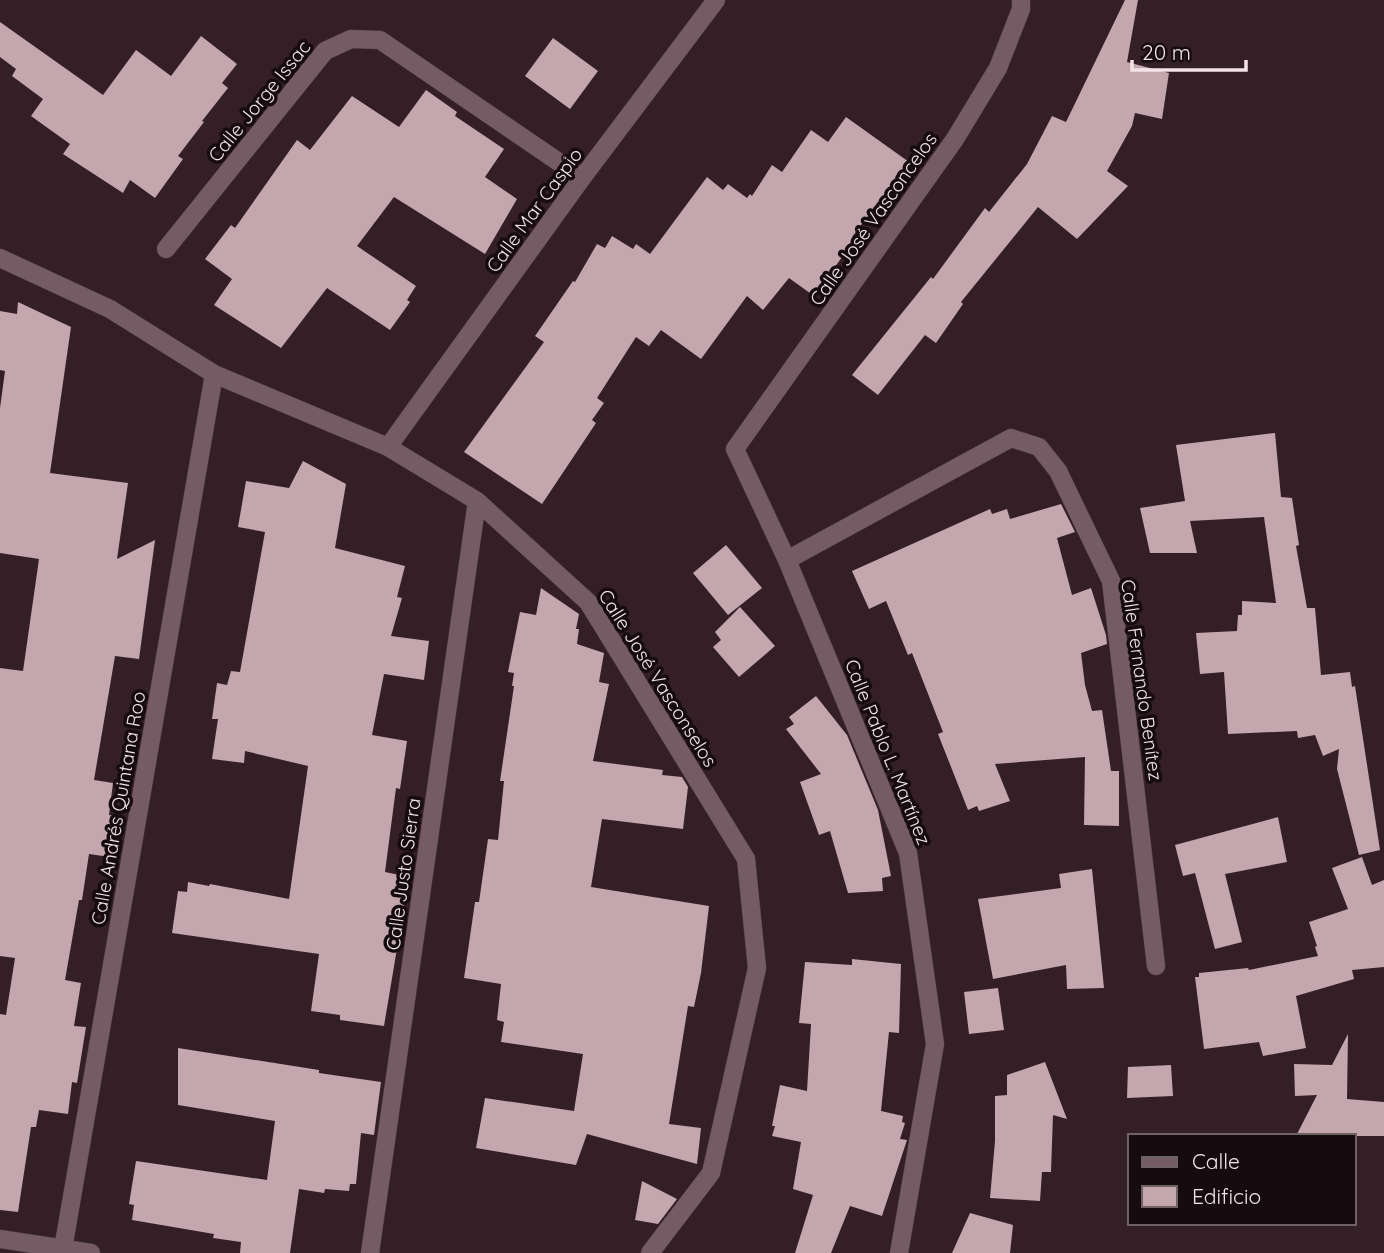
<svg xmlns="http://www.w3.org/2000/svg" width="1384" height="1253" font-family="Quicksand,sans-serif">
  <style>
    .building { fill: #c3a6ae }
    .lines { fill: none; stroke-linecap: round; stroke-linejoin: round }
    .minor-casing { stroke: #4f3d43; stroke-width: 19 }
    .minor { stroke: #755b63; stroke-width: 18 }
    .labels { text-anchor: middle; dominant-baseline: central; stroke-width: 7; stroke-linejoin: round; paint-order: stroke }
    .street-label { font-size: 19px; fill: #f3e3e7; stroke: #160c0f }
  </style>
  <rect width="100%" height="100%" fill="#341f26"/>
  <!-- building -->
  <path class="building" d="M 1125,0 L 1138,0 L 1127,62 L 1169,73 L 1162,119 L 1135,113 L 1132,126 L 1107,171 L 1128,186 L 1077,239 L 1038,207 L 961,302 L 963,304 L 936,343 L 925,335 L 878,395 L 852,375 L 931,277 L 933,279 L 985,208 L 989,212 L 1027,164 L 1052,116 L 1066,122 Z
    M 0,22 L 103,95 L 136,50 L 171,76 L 201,36 L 237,64 L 222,83 L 228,88 L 202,121 L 204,122 L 178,156 L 183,159 L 155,198 L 130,180 L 123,193 L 63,154 L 70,144 L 31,116 L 43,99 L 12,76 L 16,69 L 0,57 Z
    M 553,38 L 598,71 L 570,109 L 525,76 Z
    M 426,90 L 457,112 L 455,116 L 504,149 L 485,177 L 517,199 L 485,254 L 394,197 L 357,246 L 416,286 L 407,300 L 410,302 L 390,330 L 327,288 L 281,348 L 214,305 L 232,279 L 205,259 L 231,225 L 235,228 L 297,140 L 310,150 L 352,96 L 399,127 Z
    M 846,117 L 909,162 L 852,237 L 855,239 L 814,296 L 789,278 L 763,310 L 747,296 L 701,359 L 661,330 L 649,346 L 636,337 L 597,398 L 604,403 L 592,420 L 596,423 L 542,504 L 464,452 L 544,342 L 535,336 L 573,281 L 575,282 L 597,244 L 605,248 L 612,236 L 633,249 L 636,244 L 650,254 L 707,177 L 723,190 L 728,184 L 747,198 L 750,194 L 752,196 L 772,165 L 782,172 L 811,130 L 828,142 Z
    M 18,302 L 71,327 L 50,473 L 128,483 L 117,559 L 155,540 L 139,659 L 115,656 L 94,780 L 113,783 L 109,815 L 116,816 L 110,857 L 89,854 L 82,900 L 79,900 L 65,980 L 81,983 L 74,1026 L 86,1027 L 77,1083 L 72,1082 L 68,1114 L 39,1110 L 36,1127 L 31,1127 L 18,1212 L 0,1210 L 0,1014 L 6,1015 L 15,958 L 0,956 L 0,668 L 23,671 L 39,559 L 0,553 L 0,408 L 5,371 L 0,370 L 0,311 L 17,314 Z
    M 1275,433 L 1281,497 L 1292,498 L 1299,545 L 1296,546 L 1307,608 L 1315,608 L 1321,675 L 1350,672 L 1352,687 L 1355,686 L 1380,850 L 1359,855 L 1337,769 L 1339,749 L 1323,756 L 1315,735 L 1298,738 L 1297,731 L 1228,734 L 1224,672 L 1200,674 L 1196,633 L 1237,631 L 1238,615 L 1242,615 L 1242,601 L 1276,603 L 1264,517 L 1190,521 L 1197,553 L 1150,553 L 1140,508 L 1185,501 L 1176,445 Z
    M 303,461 L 346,484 L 335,548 L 405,566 L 397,597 L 402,598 L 391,636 L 429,641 L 424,680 L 384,674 L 372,735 L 407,741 L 400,789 L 396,788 L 385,872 L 409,877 L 384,1026 L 340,1020 L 340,1015 L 311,1011 L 319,954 L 172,933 L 178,891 L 187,892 L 188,882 L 209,886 L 210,884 L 289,899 L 308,766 L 245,751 L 244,763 L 212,759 L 218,719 L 212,719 L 217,683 L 227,685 L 231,671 L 240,672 L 265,532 L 238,527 L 246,481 L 289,488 Z
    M 1061,504 L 1075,532 L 1057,538 L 1072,595 L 1091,588 L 1106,635 L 1107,644 L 1081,653 L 1085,685 L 1092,711 L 1102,710 L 1111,771 L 1119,771 L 1119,826 L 1084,825 L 1085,757 L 995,764 L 1010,801 L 979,811 L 977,806 L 968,810 L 938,734 L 943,732 L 912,653 L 908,655 L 886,601 L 869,609 L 852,571 L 990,509 L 992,514 L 1007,509 L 1010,519 Z
    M 726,545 L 762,588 L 728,615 L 693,573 Z
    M 541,588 L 579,614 L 576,629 L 579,629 L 577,644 L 604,653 L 599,682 L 609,684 L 593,761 L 663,770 L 662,775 L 682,777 L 688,787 L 683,829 L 602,819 L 591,887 L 709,906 L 701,973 L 694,1007 L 688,1006 L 669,1124 L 701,1128 L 697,1164 L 587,1134 L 576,1165 L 476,1148 L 485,1098 L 574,1111 L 583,1054 L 501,1042 L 504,1022 L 497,1020 L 501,984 L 464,978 L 475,902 L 479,902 L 488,839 L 498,840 L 504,781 L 500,781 L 514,686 L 512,686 L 514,673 L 508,672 L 520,612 L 536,615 Z
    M 740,607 L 775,646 L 739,677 L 713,647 L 721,640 L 715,632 Z
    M 816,696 L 847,735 L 878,810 L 891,876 L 882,878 L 883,891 L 848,893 L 830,831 L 819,835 L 800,782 L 821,774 L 786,729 L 794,724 L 789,717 Z
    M 1278,817 L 1287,862 L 1225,874 L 1242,942 L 1215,949 L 1195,873 L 1183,876 L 1175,845 Z
    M 1362,857 L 1372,885 L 1384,880 L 1384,967 L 1352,970 L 1354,979 L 1296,996 L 1306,1048 L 1263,1056 L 1259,1042 L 1204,1049 L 1195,977 L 1199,977 L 1199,973 L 1248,968 L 1249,970 L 1318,956 L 1315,947 L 1317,946 L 1309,922 L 1348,909 L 1332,868 Z
    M 1092,869 L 1104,988 L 1067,989 L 1066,965 L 993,979 L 978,899 L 1061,888 L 1059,874 Z
    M 852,959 L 901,964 L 899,1033 L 889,1032 L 881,1111 L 903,1116 L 902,1122 L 905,1123 L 900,1139 L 907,1140 L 906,1143 L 882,1216 L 850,1206 L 831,1253 L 795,1253 L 813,1195 L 793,1189 L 801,1142 L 772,1136 L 775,1126 L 772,1126 L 780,1085 L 807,1091 L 811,1024 L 799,1023 L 805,962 L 852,965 Z
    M 998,988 L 1004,1030 L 969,1034 L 964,992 Z
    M 1348,1034 L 1347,1099 L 1384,1102 L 1384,1136 L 1296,1136 L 1317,1095 L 1295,1096 L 1294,1064 L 1332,1065 Z
    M 178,1048 L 319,1070 L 319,1073 L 381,1082 L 374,1135 L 361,1133 L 356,1184 L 350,1184 L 349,1191 L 325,1189 L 324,1193 L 299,1189 L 290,1253 L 240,1253 L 241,1242 L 213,1238 L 214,1234 L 132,1220 L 134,1205 L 129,1204 L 136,1161 L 267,1180 L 275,1121 L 178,1105 Z
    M 1045,1062 L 1067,1119 L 1053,1115 L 1051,1172 L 1042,1172 L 1040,1201 L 990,1198 L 995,1141 L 995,1096 L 1007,1095 L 1007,1075 Z
    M 1171,1065 L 1173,1096 L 1127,1098 L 1128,1067 Z
    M 642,1181 L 677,1199 L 658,1224 L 635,1220 Z
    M 970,1213 L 1013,1225 L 1010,1253 L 952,1253 Z"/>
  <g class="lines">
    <defs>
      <path id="minor" d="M 166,249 L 325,51 L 351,39 L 380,40 L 582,178
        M 0,258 L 110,309 L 214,374 L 388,447 L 477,501 L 588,602 L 746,859 L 757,968 L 711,1173 L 650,1253
        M 388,447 L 582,178 L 716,0
        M 787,560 L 1011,438 L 1039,447 L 1058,471 L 1111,581 L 1156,966
        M 0,1239 L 91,1253
        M 63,1249 L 214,374
        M 370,1253 L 477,501
        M 899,1253 L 935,1044 L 908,853 L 787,560 L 735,449 L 955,139 L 998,68 L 1021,9 L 1021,0"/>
    </defs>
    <!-- minor casing -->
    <use href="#minor" class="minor-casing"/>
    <!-- minor -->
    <use href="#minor" class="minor"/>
  </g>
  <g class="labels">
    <!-- street labels -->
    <g class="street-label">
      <text transform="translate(259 101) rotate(-51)">Calle Jorge Issac</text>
      <text transform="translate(534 210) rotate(-54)">Calle Mar Caspio</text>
      <text transform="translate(873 219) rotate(-55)">Calle José Vasconcelos</text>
      <text transform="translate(658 678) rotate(58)">Calle José Vasconselos</text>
      <text transform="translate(1142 680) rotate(82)">Calle Fernando Benítez</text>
      <text transform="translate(888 752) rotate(68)">Calle Pablo L. Martínez</text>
      <text transform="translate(118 808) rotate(-80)">Calle Andrés Quintana Roo</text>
      <text transform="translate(403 874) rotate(-82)">Calle Justo Sierra</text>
    </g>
  </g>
  <!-- legend -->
  <rect x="1128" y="1134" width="228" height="91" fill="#160c0f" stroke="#6e6265" stroke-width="2"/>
  <rect x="1142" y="1157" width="35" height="10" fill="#755b63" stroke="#6e6265" stroke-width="2"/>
  <text x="1192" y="1169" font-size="21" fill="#f3e3e7">Calle</text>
  <rect x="1142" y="1186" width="35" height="21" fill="#c3a6ae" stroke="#6e6265" stroke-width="2"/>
  <text x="1192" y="1204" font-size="21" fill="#f3e3e7">Edificio</text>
  <!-- scale -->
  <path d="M1132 60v10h114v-10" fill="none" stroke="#f3e3e7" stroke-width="3.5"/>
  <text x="1142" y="60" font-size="21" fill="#f3e3e7" stroke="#160c0f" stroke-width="5" paint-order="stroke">20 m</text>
</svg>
